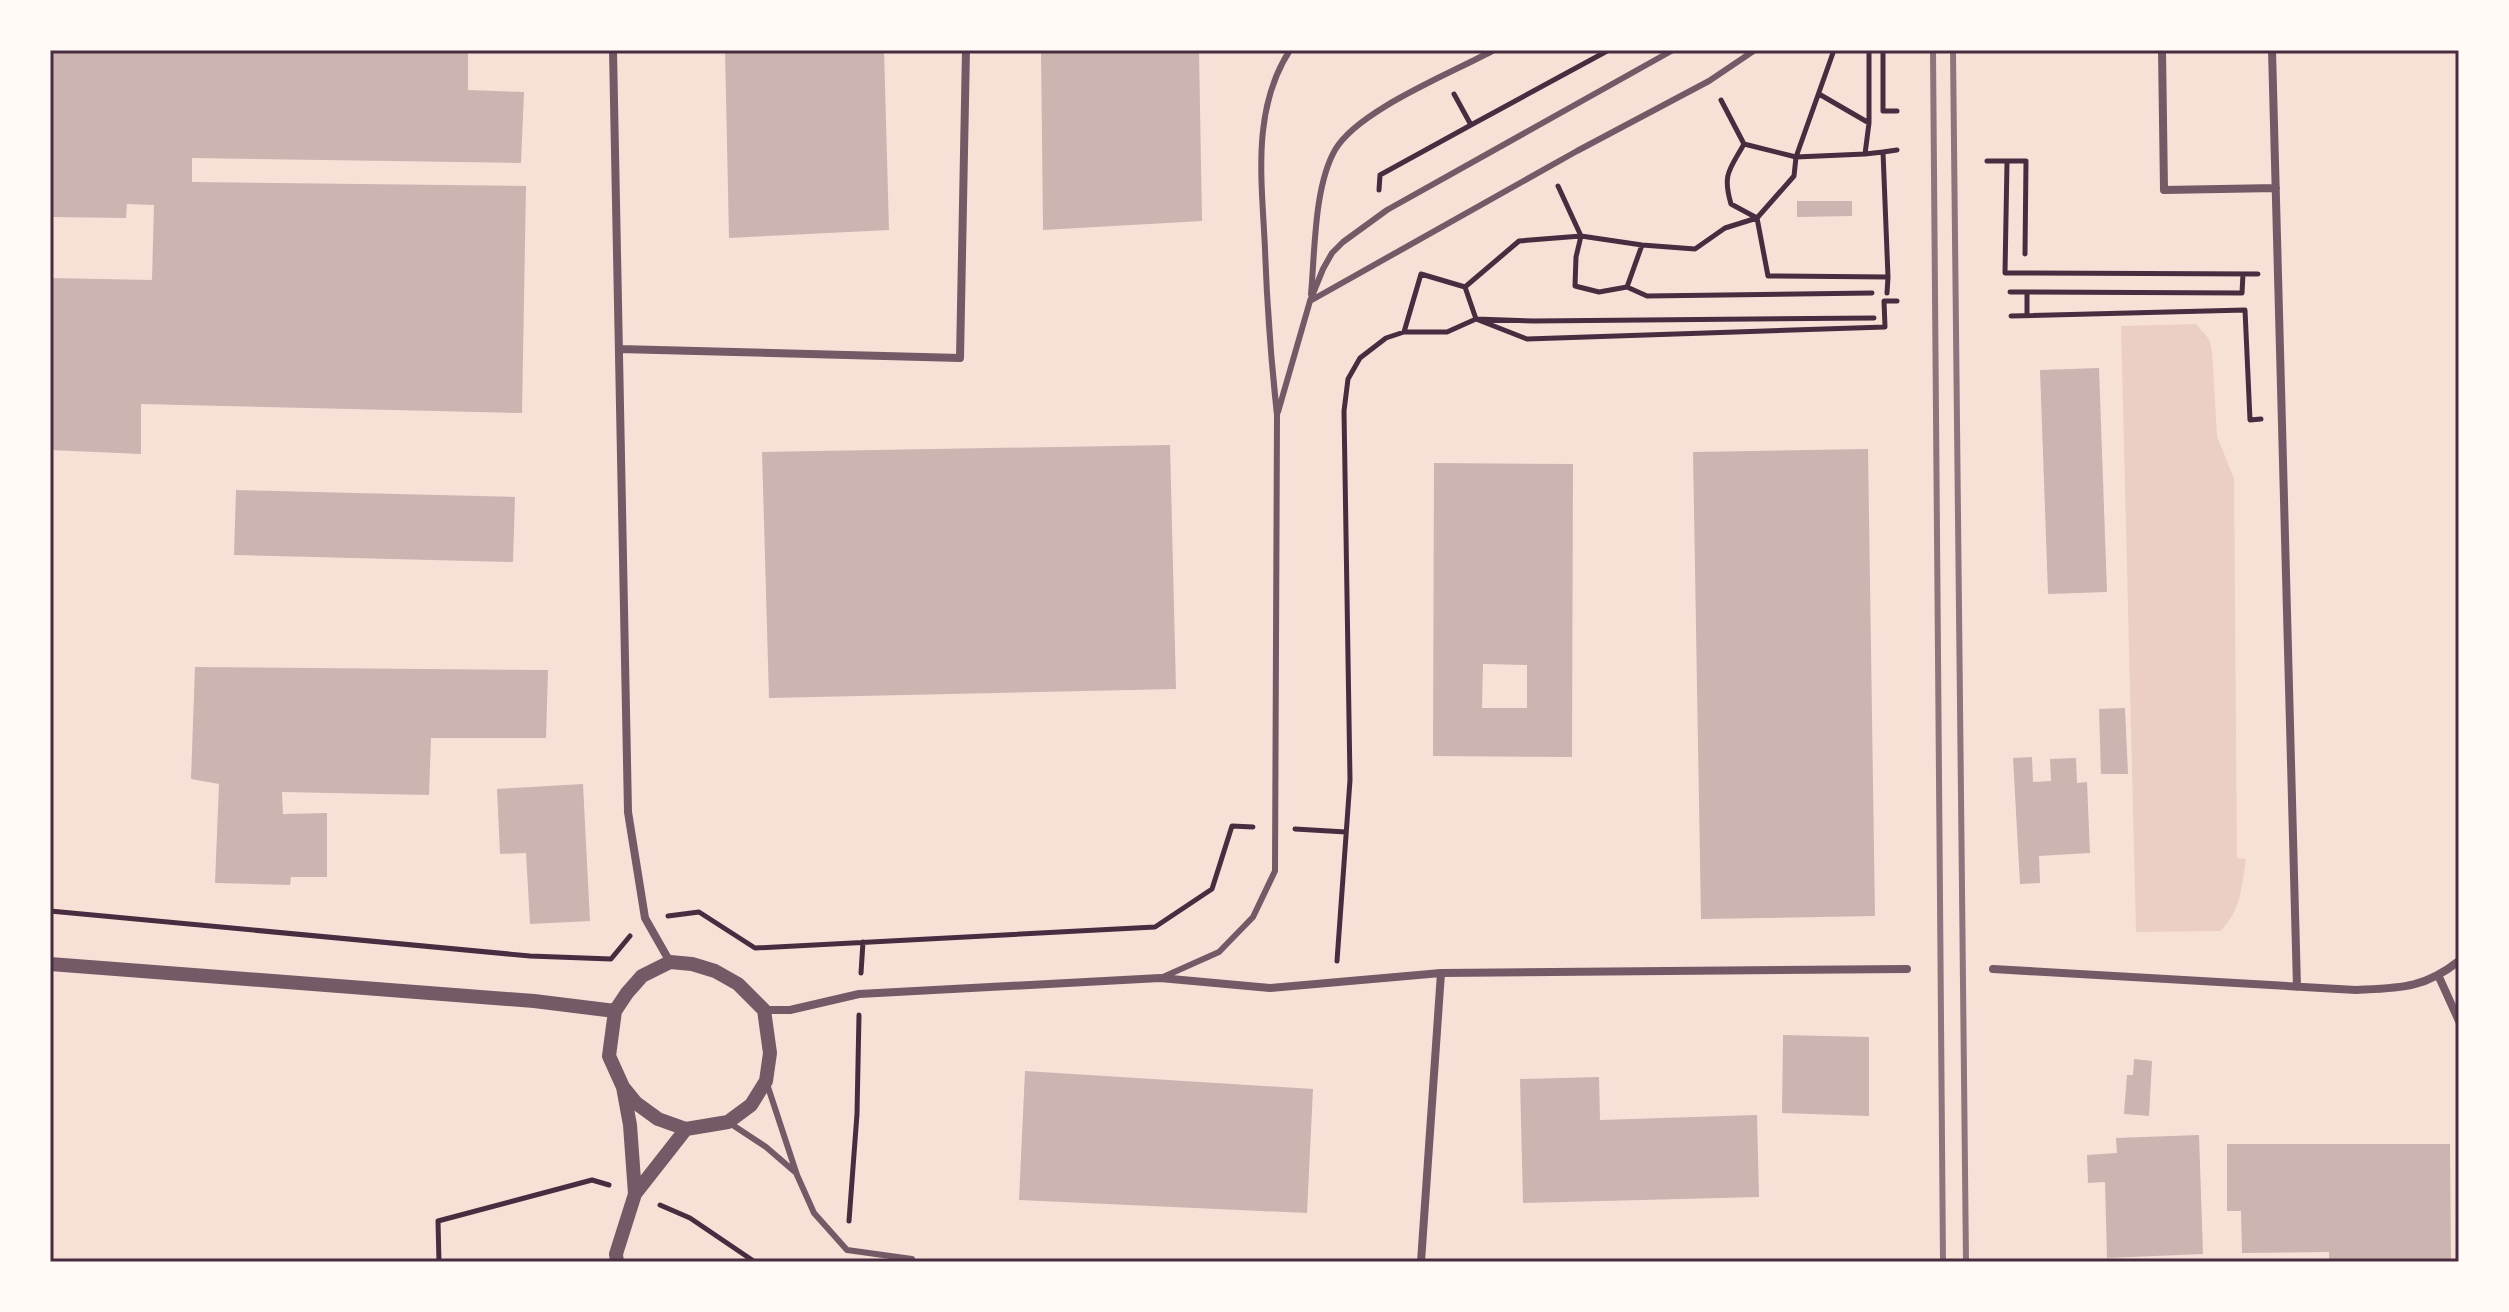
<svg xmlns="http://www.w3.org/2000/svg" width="2509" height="1312" font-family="Mulish,sans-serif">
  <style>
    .green { fill: #ebcfc5 }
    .building { fill: #ccb4b1; fill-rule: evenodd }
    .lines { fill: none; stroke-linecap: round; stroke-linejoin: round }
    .path { stroke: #4a2c40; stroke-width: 5 }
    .service { stroke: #755966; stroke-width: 6 }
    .minor { stroke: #755966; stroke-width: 8 }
    .tertiary { stroke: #755966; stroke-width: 14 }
    .rail { stroke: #8f747c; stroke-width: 6 }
    .neatline { fill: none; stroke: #4a2c40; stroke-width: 3 }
  </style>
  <rect width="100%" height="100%" fill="#f7e1d7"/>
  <!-- green -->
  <path class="green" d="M 2196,324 L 2209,339 L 2212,351 L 2217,436 L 2234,479 L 2237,858 L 2246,859 C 2242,885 2241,912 2220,931 L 2136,932 L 2121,326 Z"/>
  <!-- building -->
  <path class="building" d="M 50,50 L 468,50 L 468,90 L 524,92 L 521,163 L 192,158 L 192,182 L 526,186 L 522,413 L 141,404 L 141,454 L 50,450 L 50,278 L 152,280 L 154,205 L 127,204 L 126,218 L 50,217 Z
    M 725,50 L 884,50 L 889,230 L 729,238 Z
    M 1041,50 L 1199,50 L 1202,221 L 1043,230 Z
    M 1797,201 L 1852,201 L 1852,216 L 1797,217 Z
    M 2099,368 L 2107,592 L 2048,594 L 2040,370 Z
    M 1170,445 L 1176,689 L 769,698 L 762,452 Z
    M 1868,449 L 1875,916 L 1701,919 L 1693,452 Z
    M 1434,463 L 1573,464 L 1572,757 L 1433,756 ZM 1483,664 L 1527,665 L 1527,708 L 1482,708 Z
    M 236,490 L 515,497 L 513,562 L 234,555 Z
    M 195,667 L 548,670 L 546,738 L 431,738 L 429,795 L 282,792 L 283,814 L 327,813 L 327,877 L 291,877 L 290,885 L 215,883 L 219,784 L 191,779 Z
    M 2125,708 L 2128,774 L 2101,774 L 2099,709 Z
    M 2032,757 L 2033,782 L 2051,781 L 2050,759 L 2076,758 L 2077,783 L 2087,782 L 2090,853 L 2039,856 L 2040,883 L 2020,884 L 2013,758 Z
    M 583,784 L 590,921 L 530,924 L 526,853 L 500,854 L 497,789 Z
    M 1783,1035 L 1869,1037 L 1869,1116 L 1782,1113 Z
    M 2134,1059 L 2152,1061 L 2149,1116 L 2124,1114 L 2127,1075 L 2133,1075 Z
    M 1025,1071 L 1313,1089 L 1307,1213 L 1019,1200 Z
    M 1599,1077 L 1600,1120 L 1757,1115 L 1759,1197 L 1523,1203 L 1520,1079 Z
    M 2199,1135 L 2203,1254 L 2107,1258 L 2105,1182 L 2088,1183 L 2087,1155 L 2117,1153 L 2116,1138 Z
    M 2227,1144 L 2450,1144 L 2451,1262 L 2329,1262 L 2329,1252 L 2242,1253 L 2241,1211 L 2227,1211 Z"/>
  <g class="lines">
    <!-- path -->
    <path class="path" d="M 1883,50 L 1883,111 L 1897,111
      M 1454,94 L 1471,125 L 1609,50
      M 1721,100 L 1744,144 C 1730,169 1722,174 1731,204 L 1757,218 L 1768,276 L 1888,277 L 1883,152 L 1897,150
      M 1869,123 L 1869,50
      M 1744,144 L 1796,157 L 1865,154 L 1869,123 L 1819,94
      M 1865,154 L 1883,152
      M 1987,161 L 2026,161 L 2025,254
      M 2007,162 L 2005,273 L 2258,274
      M 1558,186 L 1581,236 L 1576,257 L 1575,286 L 1599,292 L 1627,287 L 1642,245
      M 1379,190 L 1380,175 L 1471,125
      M 1421,274 L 1465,287 L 1476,319 L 1527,339 L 1885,327 L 1884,301 L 1897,301
      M 1465,287 L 1519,241 L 1581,236 L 1642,245 L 1695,249 L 1725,228 L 1757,218 L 1794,176 L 1796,157 L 1834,50
      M 1627,287 L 1647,296 L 1872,293
      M 2010,292 L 2242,293 L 2243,274
      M 2027,292 L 2027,315
      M 1887,293 L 1888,277
      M 2011,316 L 2245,310 L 2250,420 L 2261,419
      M 1404,332 L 1421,274
      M 1295,829 L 1346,832
      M 50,911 L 530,956 L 611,959 L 630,936
      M 668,916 L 699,912 L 755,948 L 1155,927 L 1212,889 L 1232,826 L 1253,827
      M 1337,961 L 1350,780 L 1344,411 L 1348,379 L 1360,358 L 1386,338 L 1404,332 L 1447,332 L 1476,319 L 1534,321 L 1874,318
      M 861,973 L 863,942
      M 660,1205 L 690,1218 L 755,1262
      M 849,1221 L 857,1114 L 859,1015
      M 439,1262 L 438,1221 L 592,1180 L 609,1185"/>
    <!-- service -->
    <path class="service" d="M 1311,294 C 1315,251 1314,187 1335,150 C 1358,110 1452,73 1494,50
      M 1310,301 L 1577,151 L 1709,81 L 1755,50
      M 1278,412 L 1310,301 L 1323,269 L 1332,253 L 1343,242 L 1387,210 L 1673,50
      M 1163,977 L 1219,952 L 1253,917 L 1275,871 L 1277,415 C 1271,360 1267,305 1265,249 C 1262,181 1251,110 1290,50
      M 767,1084 L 797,1175 L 814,1213 L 847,1250 L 912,1259
      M 728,1122 L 766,1147 L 795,1172"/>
    <!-- minor -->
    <path class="minor" d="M 613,50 L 628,812 L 645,918 L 670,962
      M 2162,50 L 2164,190 L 2276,188
      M 2272,50 L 2297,987
      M 619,349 L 960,358 L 966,50
      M 1993,969 L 2356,990 C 2400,988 2423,989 2459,961
      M 2439,977 L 2459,1021
      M 764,1010 L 790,1010 L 859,994 L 1160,978 L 1270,988 L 1441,973 L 1907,969
      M 1421,1262 L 1441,973"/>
    <!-- tertiary -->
    <path class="tertiary" d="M 670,962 L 692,964 L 715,971 L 738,984 L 764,1010 L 770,1053 L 766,1081 L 751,1105 L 728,1122 L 686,1129 L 658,1119 L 636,1103 L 623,1087 L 609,1056 L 615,1011 L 627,993 L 642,976 Z
      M 50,964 L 534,1001 L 615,1011
      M 623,1087 L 630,1125 L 635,1194
      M 617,1262 L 616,1254 L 635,1194 L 686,1129"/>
    <!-- rail -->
    <path class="rail" d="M 1933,50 L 1943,1262
      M 1953,50 L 1966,1262"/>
  </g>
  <!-- border -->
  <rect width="2509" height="1312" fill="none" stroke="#fffaf5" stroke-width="104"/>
  <rect x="52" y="52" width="2405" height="1208" class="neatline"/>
</svg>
